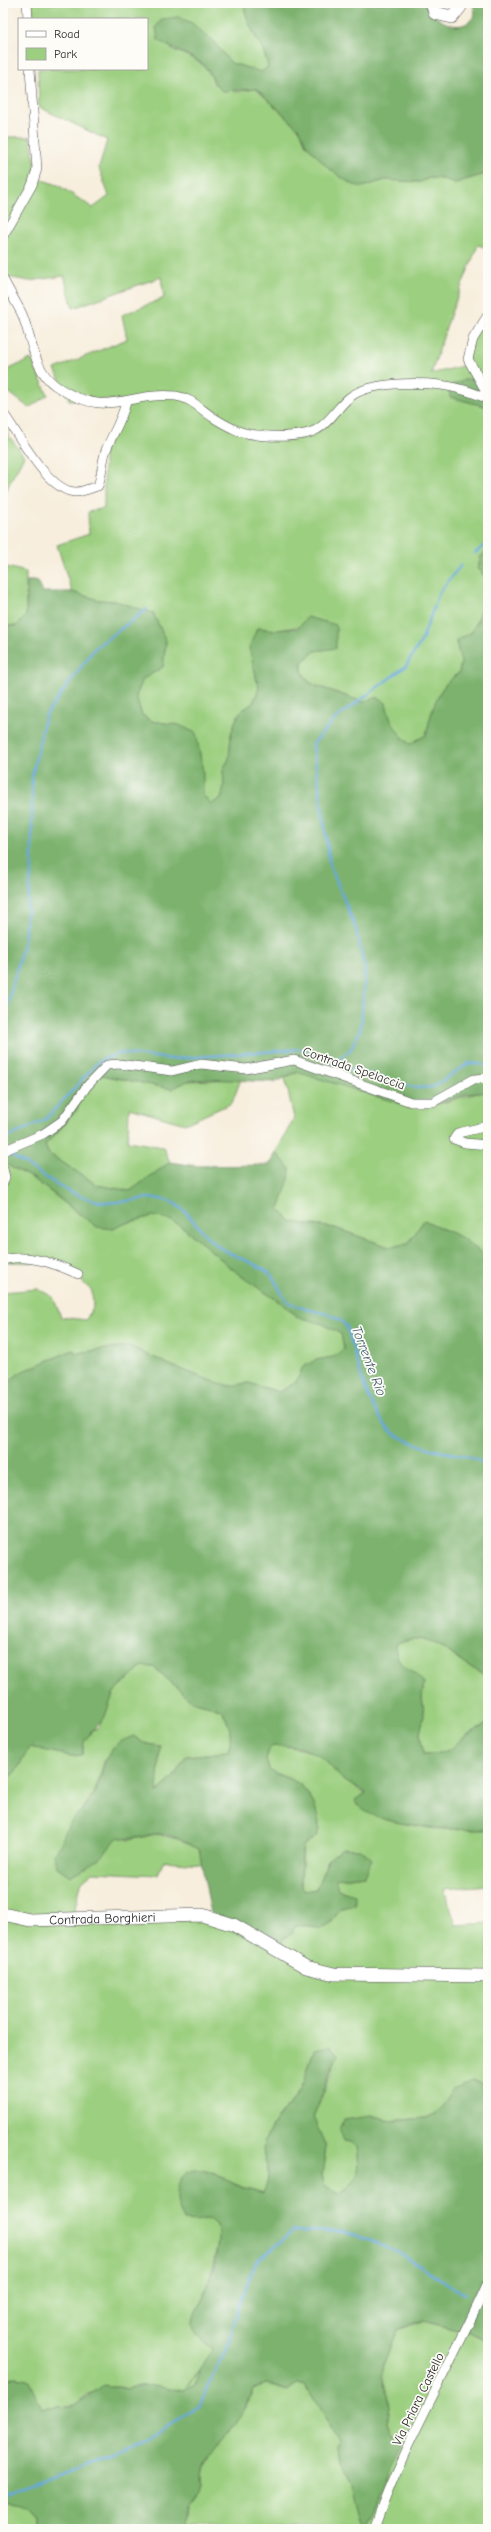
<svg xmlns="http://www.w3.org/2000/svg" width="491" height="2532" font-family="'Comic Neue',sans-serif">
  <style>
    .green { fill: #9ccf80; stroke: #647d56 }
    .forest { fill: #7db26e; stroke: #546e4c }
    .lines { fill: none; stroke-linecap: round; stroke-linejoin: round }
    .stream { stroke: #67a8da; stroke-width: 2.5 }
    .street-casing { stroke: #4a4846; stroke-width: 10 }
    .secondary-casing { stroke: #4a4846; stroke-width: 14 }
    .street { stroke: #fff; stroke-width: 9 }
    .secondary { stroke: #fff; stroke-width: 13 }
    .labels { text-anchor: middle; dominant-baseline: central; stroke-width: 3.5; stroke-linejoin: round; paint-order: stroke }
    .street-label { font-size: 13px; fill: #2b2b2b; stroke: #fdfcf7 }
    .water-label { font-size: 14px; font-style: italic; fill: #435d71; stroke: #fdfcf7 }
  </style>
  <rect width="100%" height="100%" fill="#fdfcf7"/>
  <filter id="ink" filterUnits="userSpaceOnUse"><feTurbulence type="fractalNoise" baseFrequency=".025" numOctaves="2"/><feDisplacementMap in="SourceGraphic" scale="8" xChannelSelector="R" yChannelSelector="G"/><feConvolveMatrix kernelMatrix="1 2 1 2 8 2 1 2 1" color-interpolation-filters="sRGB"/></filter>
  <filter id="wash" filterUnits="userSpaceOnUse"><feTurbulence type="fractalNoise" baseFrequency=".012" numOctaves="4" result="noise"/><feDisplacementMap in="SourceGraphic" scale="16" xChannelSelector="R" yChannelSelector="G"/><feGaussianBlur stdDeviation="0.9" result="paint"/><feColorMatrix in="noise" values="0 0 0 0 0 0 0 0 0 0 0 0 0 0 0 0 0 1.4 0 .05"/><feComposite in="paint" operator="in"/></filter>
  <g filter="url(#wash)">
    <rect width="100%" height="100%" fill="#f7eedd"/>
    <!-- green -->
    <path class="green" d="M 31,3 L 244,3 C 245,27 265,44 268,67 L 261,72 L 231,63 L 213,41 L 171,49 C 190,57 208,62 214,84 L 236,92 L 256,89 L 300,130 L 306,145 L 362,187 L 385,180 L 420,182 L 429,178 L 443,179 L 455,183 L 488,173 L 488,248 L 478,245 L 451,313 L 431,374 L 466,365 L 467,345 L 488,310 L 488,376 L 481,377 L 450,397 L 488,407 L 488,549 L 481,556 L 478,568 L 485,577 L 479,617 L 472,632 L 456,641 L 461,662 L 459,673 C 436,687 432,711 426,735 L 410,744 C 397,733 389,721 386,703 L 363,702 L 314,685 L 308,681 L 302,671 L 302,662 L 315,651 L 329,649 L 336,625 L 324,622 L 278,630 L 257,628 L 256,678 L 259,688 L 253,703 L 240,712 L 235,722 L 231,734 L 229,759 L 223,769 L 224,786 L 221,799 L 211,804 L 203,795 L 200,753 L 179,725 L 151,721 L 142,715 L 136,696 L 143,679 L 163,667 L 166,641 L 153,613 L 115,601 L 99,600 L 72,592 L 57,545 L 89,534 L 88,512 L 104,508 L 104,448 L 124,418 L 122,400 L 69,400 L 55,369 L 127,339 L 122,315 L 164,298 L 161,277 L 73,308 L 64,276 L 29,281 L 7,277 L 3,279 L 3,144 L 6,137 L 30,137 L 39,179 L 58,185 L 93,208 L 109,196 L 99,168 L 107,140 L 39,107 L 38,69 L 147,69 L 147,19 L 33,19 Z
      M 3,359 L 7,370 L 31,359 L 48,395 L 29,408 L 6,390 L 3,392 Z
      M 3,428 L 24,456 L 9,484 L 3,502 Z
      M 3,566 L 26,572 L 26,616 L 16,626 L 3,625 Z
      M 297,1072 L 416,1106 C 441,1108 463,1093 488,1092 L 488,1258 L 462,1238 L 424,1220 L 408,1244 L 389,1247 L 335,1228 L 292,1222 L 279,1210 L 290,1169 L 276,1152 L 294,1118 L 285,1078 Z
      M 102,1075 L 172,1089 L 187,1081 L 241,1079 L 232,1103 L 185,1124 L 129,1108 L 128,1141 L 163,1147 L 170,1162 L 130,1191 L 97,1185 L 48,1153 L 45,1145 L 67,1122 L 85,1085 Z
      M 3,1163 L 34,1179 L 84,1218 L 113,1229 L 126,1223 L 153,1216 L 168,1219 L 184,1228 L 241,1276 L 284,1305 L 297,1317 L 323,1324 L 341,1334 L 344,1349 L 333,1357 L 316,1360 L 303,1367 L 296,1382 L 279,1392 L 248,1383 L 230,1386 L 206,1379 L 170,1365 L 129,1346 L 77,1353 L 73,1350 L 21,1372 L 3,1386 L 3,1292 L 38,1289 L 53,1297 L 61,1317 L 86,1320 L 93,1307 L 92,1291 L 71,1271 L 45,1263 L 3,1262 Z
      M 418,1638 C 449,1645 460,1667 488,1675 L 488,1723 C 480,1728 470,1732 463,1738 C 448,1752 445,1754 423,1754 L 420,1733 L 424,1715 L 422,1697 L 424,1683 C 411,1667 396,1669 395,1644 L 407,1639 Z
      M 143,1666 L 154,1667 L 192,1701 L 221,1709 C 230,1725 233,1734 228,1752 L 186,1756 L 173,1778 L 156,1793 L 160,1746 L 147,1744 L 134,1736 L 105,1759 L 94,1794 L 67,1828 L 63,1843 L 54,1852 L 118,1837 L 130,1840 L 156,1834 L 178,1839 L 199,1849 L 203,1864 L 163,1861 L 158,1875 L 93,1872 L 82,1881 L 72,1919 L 212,1920 L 285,1937 L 292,1934 L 295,1926 L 331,1923 L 341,1908 L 355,1905 L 338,1890 L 334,1879 L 364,1875 L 328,1860 L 316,1889 L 304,1891 L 301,1888 L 303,1846 C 307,1843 313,1841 316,1837 C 325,1823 311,1790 296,1782 C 289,1778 278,1775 270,1771 L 266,1759 L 270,1747 L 281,1745 L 313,1752 L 324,1759 L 342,1779 L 366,1794 L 355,1800 L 386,1820 L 435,1829 L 488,1830 L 488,1885 L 444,1889 L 456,1925 L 488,1923 L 488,2086 L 473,2081 L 443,2104 L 437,2113 L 426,2118 L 391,2121 L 371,2116 L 343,2140 L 351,2141 L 357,2147 C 360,2171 361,2179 339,2194 L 324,2186 L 322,2174 L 326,2147 L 313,2117 L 334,2068 L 314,2049 C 310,2061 307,2076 301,2087 C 290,2106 273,2119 265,2140 C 258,2159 276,2167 263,2193 C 254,2190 244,2188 235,2184 C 215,2175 204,2163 182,2177 L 196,2222 L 210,2219 L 217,2225 L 219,2236 L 213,2265 L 203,2298 L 196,2311 L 196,2333 L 213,2351 L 200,2369 L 197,2384 L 185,2391 C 167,2389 143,2379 127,2390 L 120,2388 L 88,2394 L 75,2405 L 41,2409 L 28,2379 L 16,2377 L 3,2382 L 3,1783 C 18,1774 21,1760 30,1747 L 71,1756 L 82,1755 L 84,1742 L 91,1732 L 99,1727 L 114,1692 Z
      M 423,2321 L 466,2332 L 488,2341 L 488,2529 L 186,2529 L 188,2511 L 203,2489 L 201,2476 L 210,2453 L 246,2407 L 253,2389 L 268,2385 L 288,2392 L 297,2384 L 306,2384 L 340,2443 L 336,2449 L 338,2463 L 351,2484 L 362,2528 L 391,2433 L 387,2424 L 390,2407 L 382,2375 L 385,2360 L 398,2330 Z
      M 3,2501 L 27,2505 L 37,2516 L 37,2529 L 3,2529 Z"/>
    <!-- forest -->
    <path class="forest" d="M 244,3 L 424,3 C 433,20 463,38 475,14 L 473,3 L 488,3 L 488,173 L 455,183 L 443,179 L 429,178 L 420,182 L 385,180 L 362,187 L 351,184 L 328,168 L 306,144 L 300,130 L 257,89 L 222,91 C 211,82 211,69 200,62 C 186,53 171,49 158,40 L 156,27 L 162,19 L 178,17 L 192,23 L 213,41 L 231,63 L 261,72 L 268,67 C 265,44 245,27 244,3 Z
      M 488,376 L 488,407 L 450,397 L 448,387 L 464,380 Z
      M 488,549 L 488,1092 L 467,1094 L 427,1107 L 401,1104 L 297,1072 L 275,1082 L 208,1079 L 187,1081 L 172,1089 L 102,1075 L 85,1085 L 77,1110 L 45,1145 L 48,1153 L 97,1185 L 130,1191 L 170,1162 L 197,1166 L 269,1165 L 276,1152 L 290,1169 L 289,1179 L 279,1210 L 292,1222 L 335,1228 L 389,1247 L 408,1244 L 424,1220 L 462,1238 L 488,1258 L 488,1675 C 452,1665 438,1625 395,1644 C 396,1669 411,1667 424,1683 L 422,1697 L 424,1715 L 420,1733 L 423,1754 C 445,1754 448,1752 463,1738 C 470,1732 480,1728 488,1723 L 488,1830 C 461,1830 365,1828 355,1800 L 366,1793 C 360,1787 349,1785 342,1779 C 335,1773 330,1764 323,1759 C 309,1747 287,1744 270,1747 L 266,1759 L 270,1771 C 278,1775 289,1778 296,1782 C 311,1790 325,1823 316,1837 C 313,1841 307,1843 303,1846 C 300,1860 302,1874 301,1888 L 305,1891 L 316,1889 L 328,1860 L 342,1848 L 361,1849 L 372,1859 L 364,1875 L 335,1879 L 338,1890 L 355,1895 L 355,1905 L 341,1908 L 331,1923 L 321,1929 L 310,1926 L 295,1926 L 292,1934 L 285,1937 L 276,1951 L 212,1920 L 199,1849 C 186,1843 169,1832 154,1834 C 139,1837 134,1841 118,1837 L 100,1859 L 70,1876 L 57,1867 L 54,1852 C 64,1842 61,1840 67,1828 C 73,1816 87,1807 94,1794 C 107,1768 100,1747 134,1736 L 147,1744 L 160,1746 L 157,1793 L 173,1778 L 186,1756 L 228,1752 C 233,1734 230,1725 221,1709 L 192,1701 L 154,1667 L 143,1666 L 114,1692 L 104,1719 L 91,1732 L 84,1742 L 82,1755 L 71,1756 L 30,1747 C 21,1760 18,1774 3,1783 L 3,1386 L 21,1372 L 73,1350 L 77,1353 L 129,1346 L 170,1365 L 206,1379 L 230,1386 L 248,1383 L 279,1392 L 296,1382 L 303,1367 L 316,1360 L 333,1357 L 344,1349 L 341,1334 L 323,1324 L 298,1317 L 284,1305 L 241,1276 L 184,1228 L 168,1219 L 153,1216 L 126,1223 L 113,1229 L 97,1227 L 34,1179 L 3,1163 L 3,625 L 16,626 L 26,616 L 27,581 L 37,581 L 42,592 L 72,592 L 99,600 L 115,601 L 153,613 L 166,641 L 163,667 L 143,679 L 136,696 L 142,715 L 151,721 L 179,725 L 196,733 L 203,771 L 203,795 L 211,804 L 221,799 L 224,786 L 223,769 L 229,759 L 231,734 L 235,722 L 240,712 L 253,703 L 259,688 L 249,648 L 257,628 L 278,630 L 298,628 L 307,617 L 336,625 L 336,648 L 315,651 L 302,662 L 302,671 L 308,681 L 314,685 L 363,702 L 378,697 L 386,703 C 389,721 397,733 410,744 L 426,735 C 432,711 436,687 459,673 L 461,662 L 456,641 L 472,632 L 479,617 L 485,577 L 478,568 L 481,556 Z
      M 330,2046 L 338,2054 L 313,2117 L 326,2147 L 322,2174 L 324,2186 L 339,2194 C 361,2179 360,2171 357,2147 L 351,2141 L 343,2140 L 339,2130 L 343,2120 L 371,2116 L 391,2121 L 426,2118 L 437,2113 L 452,2089 L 473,2081 L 488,2086 L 488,2159 L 485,2168 L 488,2186 L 488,2341 L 466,2332 L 423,2321 L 411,2324 L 398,2330 L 385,2360 L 382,2375 L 390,2407 L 387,2424 L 391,2433 L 405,2444 L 362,2529 L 351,2484 L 338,2463 L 336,2449 L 340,2443 L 305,2384 L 297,2384 L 288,2392 L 268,2385 L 253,2389 C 249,2400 244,2410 238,2420 C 222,2443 197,2458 203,2489 L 188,2511 L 186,2529 L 37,2529 L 37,2515 L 27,2505 L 3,2501 L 3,2382 L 16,2377 L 29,2379 L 42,2409 L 75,2405 L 104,2385 L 127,2390 C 144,2378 166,2389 185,2391 L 197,2384 L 199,2371 L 188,2387 L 212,2351 C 206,2344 193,2334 193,2324 C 192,2314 200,2306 203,2298 C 212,2277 221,2247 217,2225 L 210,2219 L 196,2222 L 184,2221 C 178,2207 173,2194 181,2180 C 193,2158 221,2178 236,2185 C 244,2188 254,2190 263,2193 C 276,2167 258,2159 265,2140 C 273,2119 291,2106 301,2087 C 307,2076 310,2061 314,2049 Z"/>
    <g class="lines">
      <!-- stream -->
      <path class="stream" d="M 475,553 L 488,543
        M 3,1023 L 24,941 L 32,866 L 32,777 L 45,716 L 95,648 L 147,609
        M 334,1064 L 351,1049 L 361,1028 L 365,969 L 356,929 L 330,865 L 313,744 L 335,719 L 406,666 L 422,640 L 439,593 L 461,565
        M 3,1140 L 46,1119 L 99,1061 L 120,1053 L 171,1059 L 300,1049 L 334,1064 L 416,1088 L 433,1087 L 469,1063 L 488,1065
        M 6,1153 C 40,1170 63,1196 103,1202 C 125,1205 148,1193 169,1201 C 187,1208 196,1226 209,1239 C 226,1256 250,1259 269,1273 C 278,1280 280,1297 290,1303 C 308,1314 334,1309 347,1327 C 357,1360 364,1399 386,1426 C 396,1439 420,1445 435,1450 C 456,1456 471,1452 488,1468
        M 3,2496 L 144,2443 L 199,2406 L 225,2352 L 243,2295 L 256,2262 L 293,2231 C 309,2232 326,2230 342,2232 C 385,2238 430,2273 466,2295"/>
    </g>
  </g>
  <g filter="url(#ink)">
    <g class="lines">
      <defs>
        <path id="street" d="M 27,3 L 28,19
          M 3,236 L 32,185 L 37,169 L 30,69
          M 3,279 C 9,291 16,302 22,314 C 32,338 33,370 56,386 C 108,421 126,391 176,396 C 192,398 201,410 214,418 C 222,423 233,429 241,432 C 259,437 299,439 316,430 C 330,423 338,406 350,397 C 372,380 434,381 460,389 C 469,391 479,395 488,399
          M 488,315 L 473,339 L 468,359 L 488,395
          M 3,413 C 19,434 48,493 77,492 C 84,491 91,488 98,486 C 102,475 102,461 106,450 C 113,433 122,420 126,402
          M 488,1126 L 458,1133 L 454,1139 L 465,1143 L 488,1145
          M 3,1151 L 43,1134 L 62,1121 L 87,1086 L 107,1065 L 119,1064 L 172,1071 L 201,1064 L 246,1069 L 294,1060 L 411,1102 L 433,1102 L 474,1079 L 488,1078
          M 3,1169 L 5,1177 L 3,1183
          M 3,1260 C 28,1253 56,1264 78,1274
          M 374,2529 C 403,2443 452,2365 488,2282"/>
        <g id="secondary">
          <path d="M 432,3 L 435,13 L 452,17 L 460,7 L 458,3"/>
          <path id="s1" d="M 3,1914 L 30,1920 L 202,1915 L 234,1925 L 306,1967 L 334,1974 L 488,1976"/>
        </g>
      </defs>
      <!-- street casing -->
      <use href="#street" class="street-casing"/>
      <!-- secondary casing -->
      <use href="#secondary" class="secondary-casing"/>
      <!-- street -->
      <use href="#street" class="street"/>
      <!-- secondary -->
      <use href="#secondary" class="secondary"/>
    </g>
  </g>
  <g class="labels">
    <!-- street labels -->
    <g class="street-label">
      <text transform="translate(354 1068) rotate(19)">Contrada Spelaccia</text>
      <text stroke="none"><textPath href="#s1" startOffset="100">Contrada Borghieri</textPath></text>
      <text transform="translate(418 2399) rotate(-64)">Via Priara Castello</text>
    </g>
    <!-- water labels -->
    <g class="water-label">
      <text transform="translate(369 1361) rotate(69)">Torrente Rio</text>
    </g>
  </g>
  <!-- margin -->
  <rect width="491" height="2532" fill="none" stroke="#fdfcf7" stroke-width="16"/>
  <!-- legend -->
  <rect x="18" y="18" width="130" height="52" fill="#fdfcf7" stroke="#a9a8a5"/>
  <rect x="26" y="31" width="20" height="6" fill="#ffffff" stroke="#a9a8a5"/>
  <text x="54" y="38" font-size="12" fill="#2b2b2b">Road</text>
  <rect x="26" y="48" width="20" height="12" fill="#9ccf80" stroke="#a9a8a5"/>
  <text x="54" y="58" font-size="12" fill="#2b2b2b">Park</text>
</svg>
